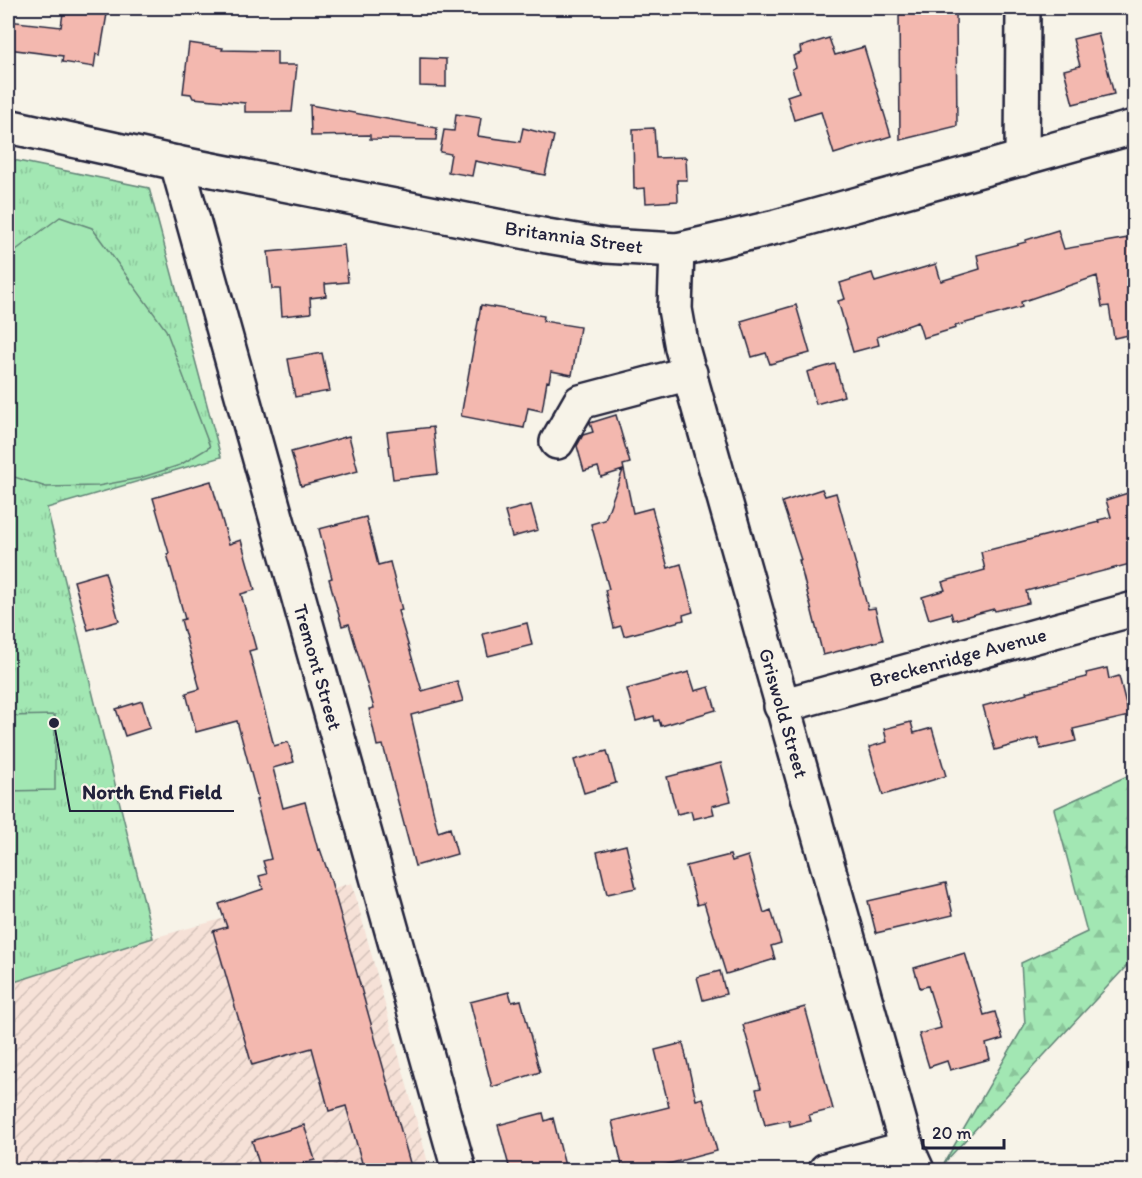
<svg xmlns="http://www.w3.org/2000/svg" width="1142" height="1178" font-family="Itim,sans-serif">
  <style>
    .industrial { fill: url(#industrial-furrows) }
    .forest { fill: url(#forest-firs); stroke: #628477; stroke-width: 1.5 }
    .park { fill: url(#park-tufts); stroke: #628477; stroke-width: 1.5 }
    .pitch { fill: #a2e7b3; stroke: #628477; stroke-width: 1.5 }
    .building { fill: #f3b8af; stroke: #22223b; stroke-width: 1.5 }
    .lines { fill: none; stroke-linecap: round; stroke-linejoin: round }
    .minor-casing { stroke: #22223b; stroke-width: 38 }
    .major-casing { stroke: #22223b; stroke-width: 38 }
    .minor { stroke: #f7f3e8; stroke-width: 33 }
    .major { stroke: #f7f3e8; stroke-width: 33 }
    .labels { text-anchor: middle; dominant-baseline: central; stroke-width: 4.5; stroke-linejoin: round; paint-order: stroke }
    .street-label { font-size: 20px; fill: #22223b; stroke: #f7f3e8 }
    .leader { fill: none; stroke: #22223b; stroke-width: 2 }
    .callout-dot { fill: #22223b; stroke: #f7f3e8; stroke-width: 2 }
    .callout-label { font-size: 21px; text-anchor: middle; font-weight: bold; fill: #22223b; stroke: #f7f3e8; stroke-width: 4.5; stroke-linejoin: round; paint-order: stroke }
  </style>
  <defs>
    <pattern id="industrial-furrows" width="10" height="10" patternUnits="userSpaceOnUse" patternTransform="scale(1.5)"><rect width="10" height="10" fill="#f6e1d7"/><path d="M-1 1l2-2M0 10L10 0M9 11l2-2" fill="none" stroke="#d3c1b9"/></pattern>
    <pattern id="forest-firs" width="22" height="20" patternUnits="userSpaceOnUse" patternTransform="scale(1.5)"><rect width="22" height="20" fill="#a2e7b3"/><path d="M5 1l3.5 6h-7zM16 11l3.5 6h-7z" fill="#8bc69b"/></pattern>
    <pattern id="park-tufts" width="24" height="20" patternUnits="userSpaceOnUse" patternTransform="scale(1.5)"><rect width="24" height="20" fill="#a2e7b3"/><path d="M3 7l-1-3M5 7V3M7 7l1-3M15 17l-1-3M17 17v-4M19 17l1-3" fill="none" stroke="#8bc69b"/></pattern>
  </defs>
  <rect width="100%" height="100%" fill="#f7f3e8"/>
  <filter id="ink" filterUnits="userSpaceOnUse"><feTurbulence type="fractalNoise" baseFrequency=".0167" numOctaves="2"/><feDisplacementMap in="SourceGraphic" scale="12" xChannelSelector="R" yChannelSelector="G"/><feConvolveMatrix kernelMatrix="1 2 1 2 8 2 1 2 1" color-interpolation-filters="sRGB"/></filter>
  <g filter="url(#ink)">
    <!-- industrial -->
    <path class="industrial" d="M 352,883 L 430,1170 L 8,1170 L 8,984 L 153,938 Z"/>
    <!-- forest -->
    <path class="forest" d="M 1134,773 L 1134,958 L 944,1163 L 1025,1024 L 1021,963 L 1087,932 L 1054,809 Z"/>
    <!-- park -->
    <path class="park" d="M 8,159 L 149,188 L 221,457 L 47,508 L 153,938 L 8,984 Z"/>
    <!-- pitch -->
    <path class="pitch" d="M 60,217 L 92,228 L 166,330 L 210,447 L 180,465 L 140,478 L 98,486 L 46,487 L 8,475 L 8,256 Z
      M 55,715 L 55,790 L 8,791 L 8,716 Z"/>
    <!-- building -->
    <path class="building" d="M 70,8 L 108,8 L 100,55 L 96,54 L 94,67 L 62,62 L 63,56 L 8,49 L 8,21 L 61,27 L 63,13 L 69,14 Z
      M 899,8 L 956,8 L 957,126 L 900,140 Z
      M 1098,33 L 1114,94 L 1073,104 L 1064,70 L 1080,66 L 1073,39 Z
      M 829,38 L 835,55 L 864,47 L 891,136 L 834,154 L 821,112 L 794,120 L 787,96 L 799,92 L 792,69 L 796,67 L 793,56 L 801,53 L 800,47 Z
      M 189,43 L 223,48 L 222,50 L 277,51 L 277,65 L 297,65 L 292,112 L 245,112 L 245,103 L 193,98 L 191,94 L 183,93 Z
      M 420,58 L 446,59 L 446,87 L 420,86 Z
      M 310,105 L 437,128 L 436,140 L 370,139 L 370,135 L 311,136 Z
      M 456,114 L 481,118 L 478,136 L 520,142 L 523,128 L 554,136 L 545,175 L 475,161 L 472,176 L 448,172 L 451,154 L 440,152 L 444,130 L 454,131 Z
      M 654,128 L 656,158 L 686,157 L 687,180 L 677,180 L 678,201 L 646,203 L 645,188 L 634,189 L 633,129 Z
      M 1058,230 L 1064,249 L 1134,237 L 1134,334 L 1114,338 L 1109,306 L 1102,307 L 1097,276 L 1021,302 L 1022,307 L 955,326 L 956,328 L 923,338 L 918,322 L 877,337 L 879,345 L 853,352 L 838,301 L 845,299 L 840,283 L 872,273 L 875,282 L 936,264 L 941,281 L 980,269 L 977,255 L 1026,242 L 1026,240 Z
      M 344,245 L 348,282 L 325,284 L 326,296 L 310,298 L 311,313 L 282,316 L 280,289 L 272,289 L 268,252 Z
      M 481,305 L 544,316 L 543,321 L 580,327 L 572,375 L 551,371 L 549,382 L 547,381 L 542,411 L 528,408 L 524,428 L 461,416 Z
      M 796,305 L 810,353 L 770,364 L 766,353 L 752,357 L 741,321 Z
      M 322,353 L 330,391 L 295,397 L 288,359 Z
      M 835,364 L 844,396 L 816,404 L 807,372 Z
      M 616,415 L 630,463 L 623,465 L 633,513 L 652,508 L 668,568 L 681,564 L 693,612 L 683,615 L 684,620 L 624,636 L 621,626 L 614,628 L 605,590 L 609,589 L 591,524 L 605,520 L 623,470 L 601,477 L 598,467 L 584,471 L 577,446 L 583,435 L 593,432 L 590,423 Z
      M 433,427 L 438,474 L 393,479 L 387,432 Z
      M 349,436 L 358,471 L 301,486 L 291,452 Z
      M 211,481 L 229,544 L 241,540 L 255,590 L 241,594 L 256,649 L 249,651 L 274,746 L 288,742 L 294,762 L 273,768 L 283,808 L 305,802 L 318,850 L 320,849 L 331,881 L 412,1170 L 364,1170 L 346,1106 L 329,1111 L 312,1048 L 252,1065 L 213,931 L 227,927 L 219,904 L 263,889 L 259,876 L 267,874 L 263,861 L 271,859 L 256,800 L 258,799 L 237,721 L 196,732 L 186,693 L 200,689 L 181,620 L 185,619 L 167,554 L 169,553 L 153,498 Z
      M 822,489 L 825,496 L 836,493 L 868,609 L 875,608 L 883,640 L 823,655 L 799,560 L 801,560 L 782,502 Z
      M 1131,492 L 1134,504 L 1134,563 L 1026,591 L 1029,603 L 995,611 L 994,609 L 953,620 L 951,613 L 929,619 L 922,597 L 945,590 L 942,582 L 985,570 L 981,552 L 1099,522 L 1098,520 L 1111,517 L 1106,500 Z
      M 531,505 L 538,530 L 512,537 L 505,512 Z
      M 366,517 L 378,565 L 390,562 L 402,610 L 398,611 L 422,691 L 457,681 L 463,701 L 411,715 L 438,832 L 450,828 L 457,854 L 415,866 L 383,745 L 377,746 L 369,709 L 374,708 L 349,624 L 342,626 L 329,579 L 332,578 L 319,529 Z
      M 105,572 L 119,621 L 88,630 L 74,581 Z
      M 527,623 L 532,645 L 488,656 L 483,634 Z
      M 1107,668 L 1109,679 L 1119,676 L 1129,716 L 1073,729 L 1076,741 L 1041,749 L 1038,738 L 995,750 L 983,706 L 1027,694 L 1026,692 L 1087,677 L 1086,673 Z
      M 689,672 L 695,691 L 709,687 L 716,710 L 661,726 L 659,720 L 655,721 L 654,716 L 636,721 L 627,689 Z
      M 142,701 L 150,728 L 125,736 L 116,709 Z
      M 911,722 L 914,733 L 932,728 L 946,776 L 883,795 L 869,747 L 887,742 L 884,729 Z
      M 607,751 L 616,783 L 584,793 L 574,760 Z
      M 721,763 L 731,801 L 712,806 L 714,814 L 693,819 L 691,811 L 677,814 L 667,777 Z
      M 626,845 L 636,888 L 607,894 L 597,852 Z
      M 730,855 L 732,861 L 748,856 L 764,913 L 771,910 L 781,943 L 771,946 L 775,959 L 726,974 L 704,903 L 697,905 L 686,866 Z
      M 946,883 L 953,915 L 876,933 L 868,901 Z
      M 965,953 L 984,1015 L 995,1012 L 1003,1039 L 986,1044 L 990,1059 L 950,1070 L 947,1061 L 929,1067 L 919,1034 L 941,1028 L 928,986 L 920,988 L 914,968 Z
      M 720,971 L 726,994 L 703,1000 L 697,977 Z
      M 509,992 L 512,1002 L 521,1000 L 540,1072 L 492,1087 L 470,1002 Z
      M 805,1007 L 833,1109 L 809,1115 L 811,1121 L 790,1126 L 789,1120 L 765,1125 L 756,1089 L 761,1088 L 743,1025 Z
      M 683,1043 L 696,1100 L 703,1098 L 717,1151 L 646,1170 L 623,1170 L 612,1121 L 669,1107 L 655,1050 Z
      M 543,1113 L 545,1121 L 553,1118 L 566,1170 L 510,1170 L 498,1125 Z
      M 304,1125 L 315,1160 L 303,1163 L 305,1170 L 261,1170 L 252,1141 Z"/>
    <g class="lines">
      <defs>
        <path id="minor" d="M 1022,159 L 1023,8
          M 177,163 L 459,1170
          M 677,250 L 675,309 L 682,348 L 907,1148 L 917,1170
          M 557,442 L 580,402 L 690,373
          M 781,706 L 1134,609
          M 826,1170 L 907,1148"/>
        <path id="major" d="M 8,126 L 177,163 L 547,236 L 606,246 L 677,250 L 776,227 L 1134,127"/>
      </defs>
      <!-- minor casing -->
      <use href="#minor" class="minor-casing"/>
      <!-- major casing -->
      <use href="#major" class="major-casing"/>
      <!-- minor -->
      <use href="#minor" class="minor"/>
      <!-- major -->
      <use href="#major" class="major"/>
    </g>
  </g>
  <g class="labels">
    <!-- street labels -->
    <g class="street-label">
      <text transform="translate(574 237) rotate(8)">Britannia Street</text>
      <text transform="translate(958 657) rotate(-15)">Breckenridge Avenue</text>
      <text transform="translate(318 667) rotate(74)">Tremont Street</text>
      <text transform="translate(784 713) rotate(74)">Griswold Street</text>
    </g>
  </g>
  <!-- callouts -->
  <path class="leader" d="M54 723L70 811H234"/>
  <circle class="callout-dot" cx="54" cy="723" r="6"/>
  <g class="callout-label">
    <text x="152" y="799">North End Field</text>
  </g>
  <!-- margin -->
  <rect width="1142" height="1178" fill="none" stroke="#f7f3e8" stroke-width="30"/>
  <rect x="15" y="15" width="1112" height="1148" fill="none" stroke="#22223b" stroke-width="2" filter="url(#ink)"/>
  <!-- scale -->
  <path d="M923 1139v9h81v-9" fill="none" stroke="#22223b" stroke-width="3"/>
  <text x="932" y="1139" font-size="18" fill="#22223b" stroke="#f7f3e8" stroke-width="4.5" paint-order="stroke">20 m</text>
</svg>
